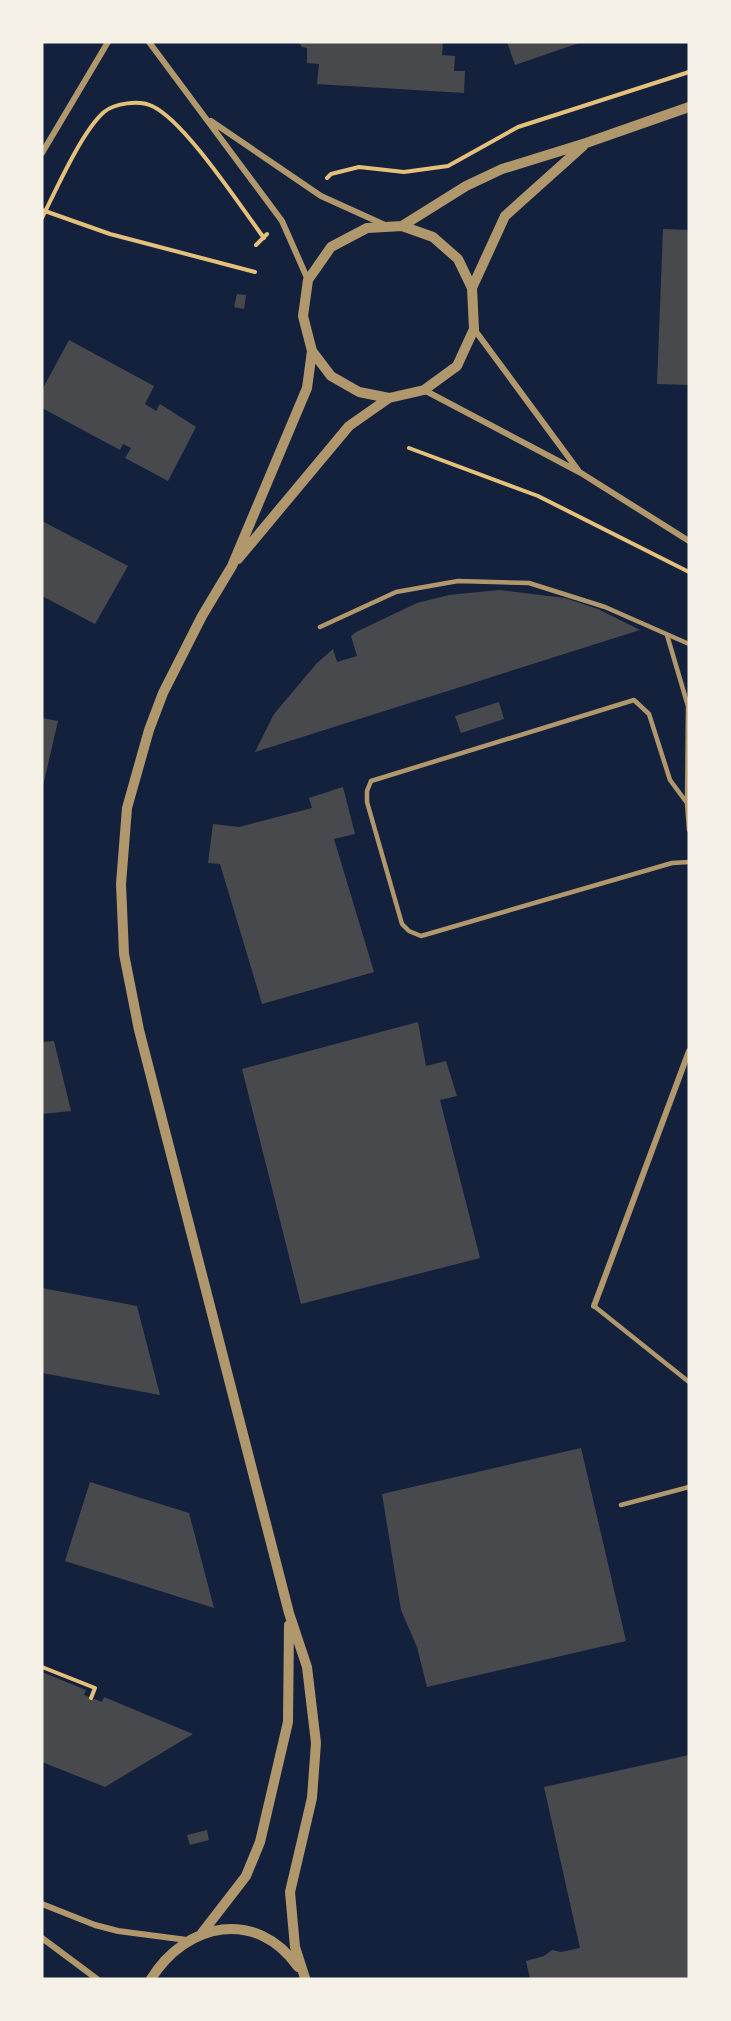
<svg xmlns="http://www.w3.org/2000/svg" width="731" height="2021" font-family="Helvetica,sans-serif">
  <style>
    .building { fill: #48494c }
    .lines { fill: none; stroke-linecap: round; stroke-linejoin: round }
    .path { stroke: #e5c07b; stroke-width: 4 }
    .service { stroke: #b1986c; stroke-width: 4.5 }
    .minor { stroke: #b1986c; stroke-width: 6 }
    .tertiary { stroke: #b1986c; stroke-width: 10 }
  </style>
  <rect width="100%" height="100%" fill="#14213d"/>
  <!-- building -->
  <path class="building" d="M 299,42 L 443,42 L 442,55 L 455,56 L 454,71 L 465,71 L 464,93 L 317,84 L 319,64 L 307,63 L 307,48 L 302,47 Z
    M 507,42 L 582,42 L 515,65 Z
    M 663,229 L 689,230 L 689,385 L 657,384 Z
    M 237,294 L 246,295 L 244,309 L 234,307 Z
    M 69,340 L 154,386 L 145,404 L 156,411 L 160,404 L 196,427 L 168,481 L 125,458 L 131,448 L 123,444 L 120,450 L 42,408 L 42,390 Z
    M 42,521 L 128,566 L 95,624 L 42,596 Z
    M 499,590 L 565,598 L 598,609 L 640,630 L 255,752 L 274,714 L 317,663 L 333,649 L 337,662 L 357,656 L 351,636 L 356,632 L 417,603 L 449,595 Z
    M 499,702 L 504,719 L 461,733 L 455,716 Z
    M 42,718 L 58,721 L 43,786 L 42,786 Z
    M 343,787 L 355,834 L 334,839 L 374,972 L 262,1004 L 220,864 L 208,863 L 213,824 L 239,827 L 312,808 L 309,798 Z
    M 418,1022 L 426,1066 L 446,1061 L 457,1096 L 440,1100 L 480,1258 L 301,1304 L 242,1069 Z
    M 54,1041 L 71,1111 L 42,1114 L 42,1042 Z
    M 42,1288 L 137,1306 L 160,1395 L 42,1373 Z
    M 581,1448 L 626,1641 L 427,1687 L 417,1647 L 401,1610 L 382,1494 Z
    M 90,1482 L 189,1513 L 214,1608 L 65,1561 Z
    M 42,1672 L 86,1690 L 84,1695 L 102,1702 L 104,1697 L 193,1734 L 105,1787 L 42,1762 Z
    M 689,1755 L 689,1979 L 530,1979 L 526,1961 L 544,1956 L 552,1950 L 561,1952 L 580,1948 L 544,1787 Z
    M 207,1830 L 209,1840 L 190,1845 L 187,1835 Z"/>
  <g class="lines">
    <!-- path -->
    <path class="path" d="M 327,178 L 331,174 L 359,167 L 404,172 L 448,166 L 518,127 L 689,72
      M 42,210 L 110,234 L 255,272
      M 42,218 C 56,190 82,131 104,112 C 115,103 139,100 152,106 C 185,121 240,206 264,238
      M 256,245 L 267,234
      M 409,448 L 538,496 L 689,572
      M 42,1667 L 95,1688 L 91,1698"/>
    <!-- service -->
    <path class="service" d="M 320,627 L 396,592 L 458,581 L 529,583 L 605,607 L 689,644
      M 667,635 L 688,706 L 687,803
      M 689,830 L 687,803 L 670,780 L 649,714 L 634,700 L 371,781 L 367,791 L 367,802 L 402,924 L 409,931 L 421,936 L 672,863 L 689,862
      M 594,1306 L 689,1382
      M 621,1505 L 689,1487"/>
    <!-- minor -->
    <path class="minor" d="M 149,42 L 282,221 L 308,280
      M 211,121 L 321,196 L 385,225
      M 42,153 L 108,42
      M 474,329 L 578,470
      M 424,390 L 581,473 L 689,541
      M 594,1306 L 689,1051
      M 42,1904 L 95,1925 L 118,1931 L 187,1940
      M 42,1938 L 97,1979"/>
    <!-- tertiary -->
    <path class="tertiary" d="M 402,226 L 433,237 L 458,259 L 472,288 L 474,329 L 457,366 L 424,390 L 389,398 L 359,392 L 331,376 L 312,351 L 303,316 L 308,280 L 331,247 L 367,228 L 402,226 L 466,186 L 502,169 L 586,143 L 689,107
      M 472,288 L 505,216 L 583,146
      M 238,559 L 349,426 L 389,398
      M 202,1933 L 246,1876 L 260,1842 L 288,1722 L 289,1625
      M 305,1978 L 295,1947 L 290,1892 L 312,1798 L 316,1743 L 307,1667 L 289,1613 L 139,1030 L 124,954 L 121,884 L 127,808 L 149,730 L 163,693 L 202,616 L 232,566 L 307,388 L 312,351
      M 151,1979 C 186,1922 257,1908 298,1967"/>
  </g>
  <!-- border -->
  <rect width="731" height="2021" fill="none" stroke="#f6f1e7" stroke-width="87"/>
</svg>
